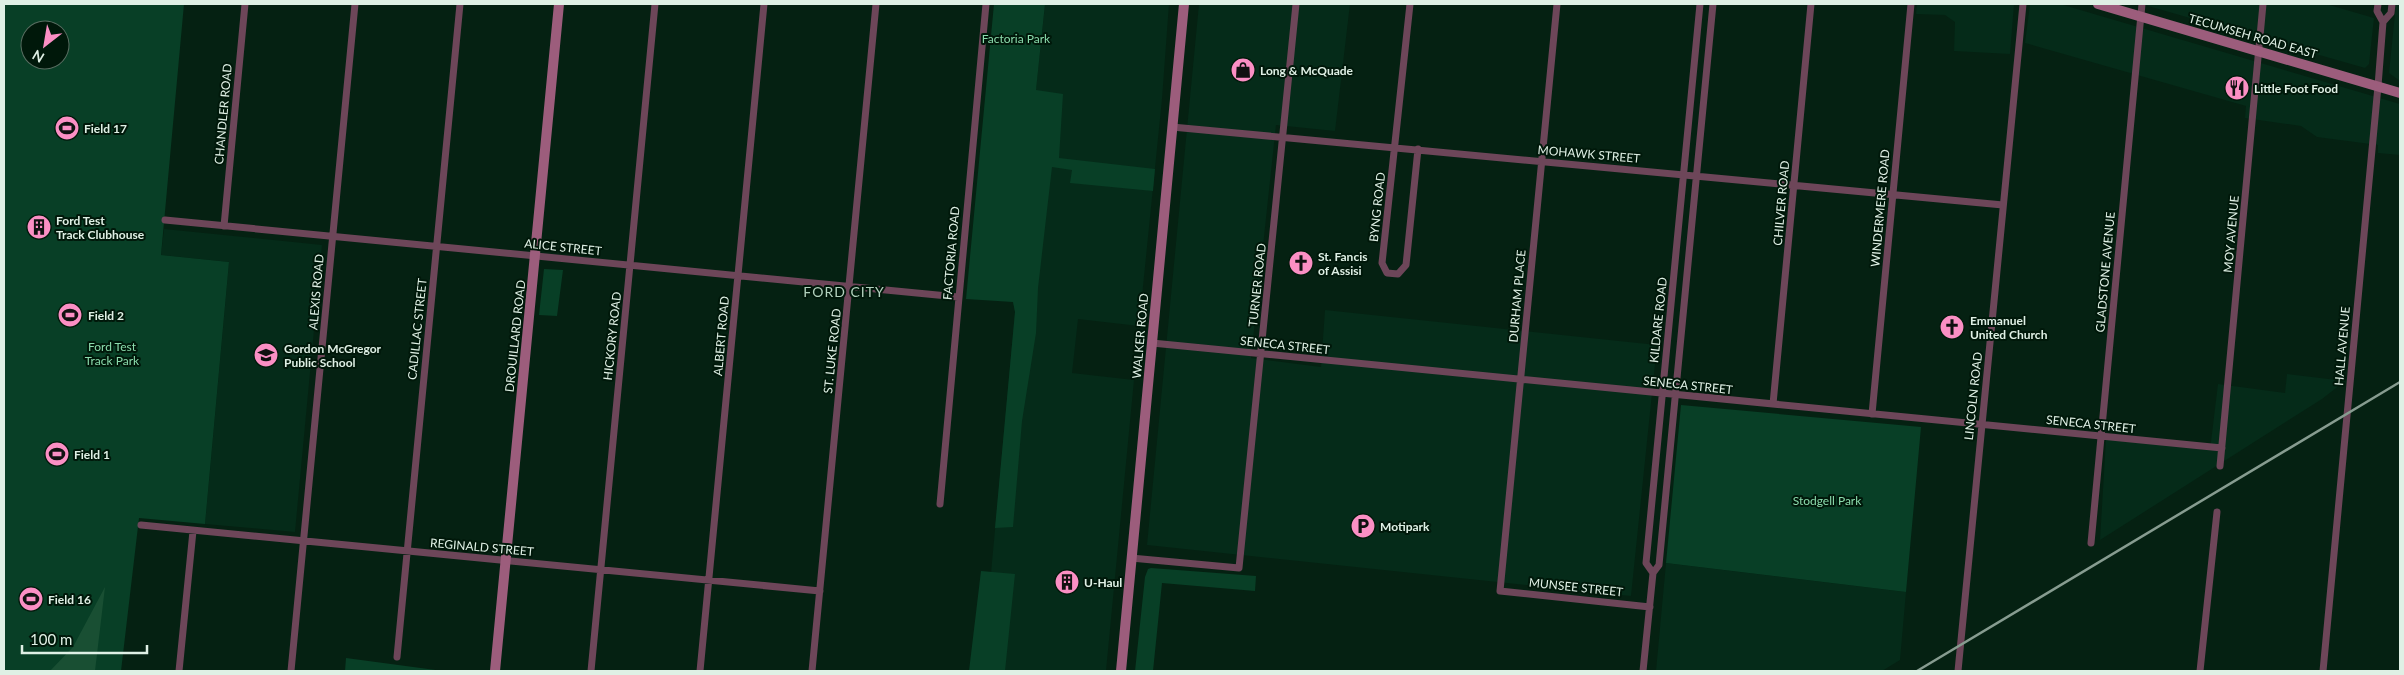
<svg xmlns="http://www.w3.org/2000/svg" width="2404" height="675" font-family="Lato,sans-serif">
  <style>
    .built { fill: #052b19 }
    .green { fill: #083f26; fill-rule: evenodd }
    .forest { fill: #194f33 }
    .lines { fill: none; stroke-linecap: round; stroke-linejoin: round }
    .street { stroke: #6d4659; stroke-width: 7 }
    .secondary { stroke: #9c5d7c; stroke-width: 10 }
    .rail { stroke: #879c90; stroke-width: 2.5 }
    .labels { text-anchor: middle; dominant-baseline: central; stroke-width: 4; stroke-linejoin: round; paint-order: stroke }
    .street-label { font-size: 12px; fill: #dff0e5; stroke: #00180a }
    .park-label { font-size: 12px; fill: #8bdcad; stroke: #00180a }
    .poi-label { font-size: 12px; font-weight: bold; fill: #dff0e5; stroke: #00180a; text-anchor: start }
    .neighbourhood-label { font-size: 14px; letter-spacing: 1px; fill: #b1d1bd; stroke: #00180a }
  </style>
  <rect width="100%" height="100%" fill="#052112"/>
  <!-- built -->
  <path class="built" d="M 1045,4 L 1169,4 L 1162,99 L 1139,326 L 1078,319 L 1072,373 L 1134,380 L 1106,671 L 982,671 L 1015,312 L 1013,302 Z
    M 1199,4 L 1350,4 L 1335,131 L 1276,125 L 1251,358 L 1321,367 L 1325,310 L 1657,345 L 1631,596 L 1147,545 Z
    M 1917,4 L 2014,4 L 2010,54 L 1954,51 L 1955,22 L 1945,15 L 1916,14 Z
    M 2030,4 L 2060,4 L 2400,104 L 2400,155 L 2378,153 L 2378,145 L 2317,137 L 2301,126 L 2245,118 L 2246,106 L 2025,43 Z
    M 2141,4 L 2326,4 L 2374,18 L 2369,64 L 2365,68 Z
    M 2396,4 L 2400,4 L 2400,81 L 2389,73 Z
    M 164,229 L 322,245 L 295,532 L 205,524 L 229,262 L 161,255 Z
    M 2287,374 L 2345,381 L 2322,399 L 2100,540 L 2106,439 L 2210,450 L 2218,384 L 2285,393 Z
    M 1666,563 L 1906,592 L 1900,660 L 1882,671 L 1656,671 Z"/>
  <!-- green -->
  <path class="green" d="M 4,4 L 184,4 L 161,255 L 229,262 L 205,524 L 139,518 L 121,671 L 4,671 ZM 30,30 L 60,30 L 60,60 L 30,60 Z
    M 994,4 L 1045,4 L 1036,90 L 1063,94 L 1059,158 L 1155,169 L 1153,191 L 1070,183 L 1072,170 L 1052,167 L 1038,288 L 1036,333 L 1022,421 L 1013,527 L 995,528 L 1015,312 L 1013,302 L 966,299 Z
    M 544,269 L 563,270 L 557,316 L 539,315 Z
    M 1681,405 L 1921,427 L 1906,592 L 1666,563 Z
    M 1151,568 L 1256,576 L 1255,591 L 1162,583 L 1153,671 L 1135,671 L 1145,577 L 1148,569 Z
    M 981,571 L 1015,574 L 1005,671 L 969,671 Z
    M 346,658 L 443,671 L 345,671 Z"/>
  <!-- forest -->
  <path class="forest" d="M 105,587 L 95,671 L 50,671 L 73,647 Z"/>
  <g class="lines">
    <!-- street -->
    <path class="street" d="M 1410,4 L 1382,263 L 1387,273 L 1398,274 L 1406,265 L 1418,149
      M 1557,4 L 1500,591 L 1650,607
      M 2383,22 L 2391,13 L 2392,4
      M 1172,127 L 2003,205
      M 165,220 L 958,297
      M 224,226 L 245,4
      M 1152,343 L 2222,448
      M 1773,404 L 1811,4
      M 1872,414 L 1911,4
      M 2220,466 L 2263,4
      M 940,504 L 986,4
      M 141,525 L 820,591
      M 2091,543 L 2142,4
      M 1131,558 L 1239,568 L 1296,4
      M 1653,573 L 1646,563 L 1700,4
      M 397,657 L 460,4
      M 179,671 L 193,531
      M 291,671 L 355,4
      M 591,671 L 655,4
      M 700,671 L 764,4
      M 812,671 L 876,4
      M 1643,671 L 1653,573 L 1659,565 L 1713,4
      M 1958,671 L 2023,4
      M 2200,671 L 2217,512
      M 2323,671 L 2378,86 L 2383,22 L 2377,11 L 2378,4"/>
    <!-- secondary -->
    <path class="secondary" d="M 2098,4 L 2400,93
      M 495,671 L 559,4
      M 1121,671 L 1184,4"/>
    <!-- rail -->
    <path class="rail" d="M 1917,671 L 2400,382"/>
  </g>
  <!-- icons -->
  <defs>
    <symbol id="shop-disc" viewBox="-11 -11 22 22"><circle r="9.5" fill="#fb8fc4" stroke="#00180a"/><path d="M-5-2.5h2.3a2.7 3.5 0 0 1 5.4 0H5L5.5 6h-11ZM-1.5-2.5h3a1.5 2.3 0 0 0-3 0Z" fill="#111"/></symbol>
    <symbol id="restaurant-disc" viewBox="-11 -11 22 22"><circle r="9.5" fill="#fb8fc4" stroke="#00180a"/><path d="M-5-6h1v4h1v-4h1v4h1v-4h1v5L-1.5 .5V6h-2V.5L-5-1ZM5-6V6H3V1.5H1.5Q1.5-4 5-6Z" fill="#111"/></symbol>
    <symbol id="stadium-disc" viewBox="-11 -11 22 22"><circle r="9.5" fill="#fb8fc4" stroke="#00180a"/><path d="M0-5a6.5 5 0 1 0 0 10a6.5 5 0 1 0 0-10ZM-3.5-1.8h7v3.6h-7Z" fill="#111"/></symbol>
    <symbol id="building-disc" viewBox="-11 -11 22 22"><circle r="9.5" fill="#fb8fc4" stroke="#00180a"/><path d="M-4-6H4V6H1V3H-1V6H-4ZM-2.5-4.3h1.7v1.8h-1.7ZM.8-4.3h1.7v1.8H.8ZM-2.5-1h1.7V.8h-1.7ZM.8-1h1.7V.8H.8Z" fill="#111"/></symbol>
    <symbol id="church-disc" viewBox="-11 -11 22 22"><circle r="9.5" fill="#fb8fc4" stroke="#00180a"/><path d="M-1.2-6h2.4v3.5h3.3v2.4h-3.3V6h-2.4V-.1h-3.3v-2.4h3.3Z" fill="#111"/></symbol>
    <symbol id="school-disc" viewBox="-11 -11 22 22"><circle r="9.5" fill="#fb8fc4" stroke="#00180a"/><path d="M0-5L7-2L0 1L-7-2ZM-4 1L0 2.5L4 1V4Q0 6-4 4Z" fill="#111"/></symbol>
    <symbol id="parking-disc" viewBox="-11 -11 22 22"><circle r="9.5" fill="#fb8fc4" stroke="#00180a"/><path d="M-3.5-5.5H1a3.5 3.5 0 0 1 0 7H-1V5.5H-3.5ZM-1-3.4V-.6H.8a1.4 1.4 0 0 0 0-2.8Z" fill="#111"/></symbol>
  </defs>
  <g fill-rule="evenodd">
    <use href="#shop-disc" x="1229" y="56" width="28" height="28"/>
    <use href="#restaurant-disc" x="2223" y="74" width="28" height="28"/>
    <use href="#stadium-disc" x="53" y="114" width="28" height="28"/>
    <use href="#building-disc" x="25" y="213" width="28" height="28"/>
    <use href="#church-disc" x="1287" y="249" width="28" height="28"/>
    <use href="#stadium-disc" x="56" y="301" width="28" height="28"/>
    <use href="#church-disc" x="1938" y="313" width="28" height="28"/>
    <use href="#school-disc" x="252" y="341" width="28" height="28"/>
    <use href="#stadium-disc" x="43" y="440" width="28" height="28"/>
    <use href="#parking-disc" x="1349" y="512" width="28" height="28"/>
    <use href="#building-disc" x="1053" y="568" width="28" height="28"/>
    <use href="#stadium-disc" x="17" y="585" width="28" height="28"/>
  </g>
  <g class="labels">
    <!-- street labels -->
    <g class="street-label">
      <text transform="translate(2253 36) rotate(16)">TECUMSEH ROAD EAST</text>
      <text transform="translate(223 114) rotate(-85)">CHANDLER ROAD</text>
      <text transform="translate(1589 154) rotate(5)">MOHAWK STREET</text>
      <text transform="translate(1781 203) rotate(-85)">CHILVER ROAD</text>
      <text transform="translate(1377 207) rotate(-84)">BYNG ROAD</text>
      <text transform="translate(1880 208) rotate(-85)">WINDERMERE ROAD</text>
      <text transform="translate(2231 234) rotate(-85)">MOY AVENUE</text>
      <text transform="translate(563 247) rotate(6)">ALICE STREET</text>
      <text transform="translate(951 253) rotate(-85)">FACTORIA ROAD</text>
      <text transform="translate(2105 272) rotate(-85)">GLADSTONE AVENUE</text>
      <text transform="translate(1257 285) rotate(-84)">TURNER ROAD</text>
      <text transform="translate(316 292) rotate(-85)">ALEXIS ROAD</text>
      <text transform="translate(1517 296) rotate(-85)">DURHAM PLACE</text>
      <text transform="translate(1658 320) rotate(-84)">KILDARE ROAD</text>
      <text transform="translate(417 329) rotate(-84)">CADILLAC STREET</text>
      <text transform="translate(515 336) rotate(-84)">DROUILLARD ROAD</text>
      <text transform="translate(612 336) rotate(-84)">HICKORY ROAD</text>
      <text transform="translate(721 336) rotate(-85)">ALBERT ROAD</text>
      <text transform="translate(1140 336) rotate(-85)">WALKER ROAD</text>
      <text transform="translate(1285 345) rotate(6)">SENECA STREET</text>
      <text transform="translate(2342 346) rotate(-85)">HALL AVENUE</text>
      <text transform="translate(832 351) rotate(-84)">ST. LUKE ROAD</text>
      <text transform="translate(1688 385) rotate(6)">SENECA STREET</text>
      <text transform="translate(1973 396) rotate(-84)">LINCOLN ROAD</text>
      <text transform="translate(2091 424) rotate(6)">SENECA STREET</text>
      <text transform="translate(482 547) rotate(5)">REGINALD STREET</text>
      <text transform="translate(1576 587) rotate(6)">MUNSEE STREET</text>
    </g>
    <!-- park labels -->
    <g class="park-label">
      <text x="1016" y="38">Factoria Park</text>
      <text x="112" y="346">Ford Test<tspan x="112" dy="14">Track Park</tspan></text>
      <text x="1827" y="500">Stodgell Park</text>
    </g>
    <!-- poi labels -->
    <g class="poi-label">
      <text x="1260" y="70">Long &amp; McQuade</text>
      <text x="2254" y="88">Little Foot Food</text>
      <text x="84" y="128">Field 17</text>
      <text x="56" y="220">Ford Test<tspan x="56" dy="14">Track Clubhouse</tspan></text>
      <text x="1318" y="256">St. Fancis<tspan x="1318" dy="14">of Assisi</tspan></text>
      <text x="88" y="315">Field 2</text>
      <text x="1970" y="320">Emmanuel<tspan x="1970" dy="14">United Church</tspan></text>
      <text x="284" y="348">Gordon McGregor<tspan x="284" dy="14">Public School</tspan></text>
      <text x="74" y="454">Field 1</text>
      <text x="1380" y="526">Motipark</text>
      <text x="1084" y="582">U-Haul</text>
      <text x="48" y="599">Field 16</text>
    </g>
    <!-- neighbourhood labels -->
    <g class="neighbourhood-label">
      <text x="844" y="291">FORD CITY</text>
    </g>
  </g>
  <!-- border -->
  <rect width="2404" height="675" fill="none" stroke="#dff0e5" stroke-width="10"/>
  <!-- north arrow -->
  <g transform="translate(45 45) rotate(211)"><circle r="24" fill="#00180a" stroke="#596e62"/>
  <path d="M0-4L9 19L0 12L-9 19Z" fill="#fb8fc4"/>
  <text y="-8" font-size="14" font-weight="bold" text-anchor="middle" fill="#dff0e5">N</text>
  </g>
  <!-- scale -->
  <path d="M22 645v8h125v-8" fill="none" stroke="#dff0e5" stroke-width="2.5"/>
  <text x="30" y="645" font-size="15" fill="#dff0e5" stroke="#00180a" stroke-width="4" paint-order="stroke">100 m</text>
</svg>
